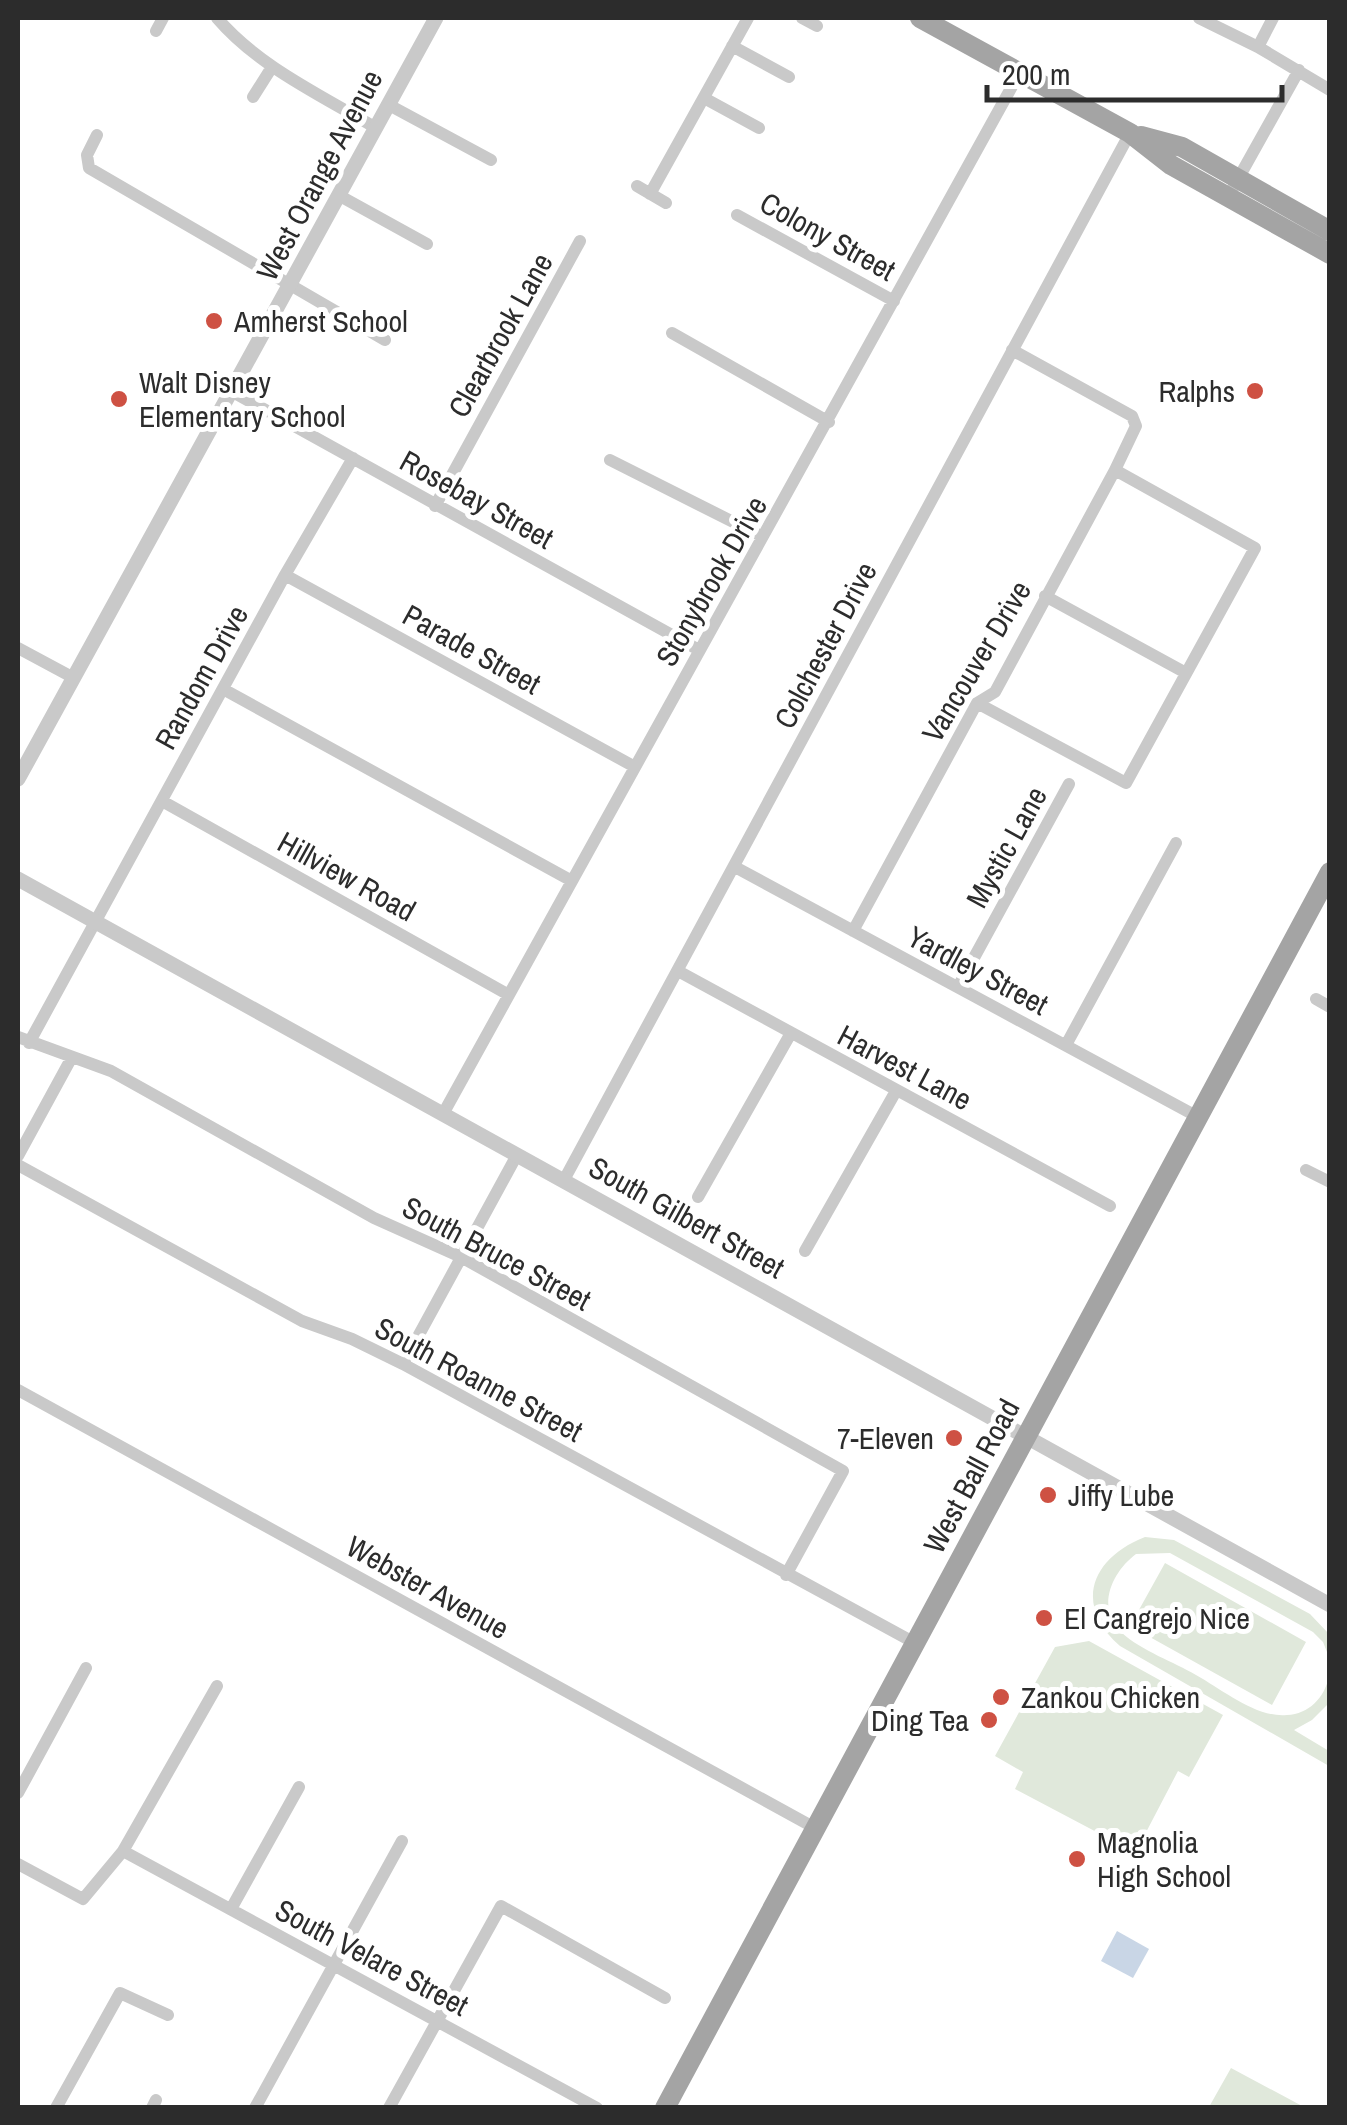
<svg xmlns="http://www.w3.org/2000/svg" width="1347" height="2125" font-family="'Archivo Narrow',sans-serif">
  <style>
    .green { fill: #e0e8db }
    .water { fill: #c9d6e6 }
    .lines { fill: none; stroke-linecap: round; stroke-linejoin: round }
    .minor { stroke: #c9c9c9; stroke-width: 12 }
    .tertiary { stroke: #c9c9c9; stroke-width: 15 }
    .primary { stroke: #a4a4a4; stroke-width: 20 }
    .poi-dot { fill: #ce5143; stroke: #fff; stroke-width: 4 }
    .labels { text-anchor: middle; dominant-baseline: central; stroke-width: 10; stroke-linejoin: round; paint-order: stroke }
    .street-label { font-size: 30px; fill: #2c2c2c; stroke: #fff }
    .poi-label { font-size: 30px; fill: #2c2c2c; stroke: #fff; text-anchor: start }
  </style>
  <rect width="100%" height="100%" fill="#fff"/>
  <!-- green -->
  <path class="green" d="M 1145,1537 L 1174,1540 L 1310,1614 L 1329,1634 L 1329,1657 L 1323,1642 L 1313,1632 L 1170,1553 L 1136,1554 C 1112,1572 1095,1608 1122,1633 C 1142,1651 1174,1662 1196,1675 C 1223,1690 1256,1718 1287,1715 C 1309,1714 1324,1698 1329,1677 L 1329,1703 L 1312,1720 L 1294,1730 L 1329,1751 L 1329,1766 L 1120,1646 C 1073,1605 1091,1558 1145,1537 Z
    M 1165,1563 L 1306,1642 L 1272,1705 L 1130,1626 Z
    M 1089,1641 L 1223,1715 L 1189,1777 L 1178,1771 L 1142,1840 L 1123,1846 L 1015,1789 L 1023,1772 L 995,1756 L 1055,1647 Z
    M 1231,2068 L 1304,2107 L 1209,2107 Z"/>
  <!-- water -->
  <path class="water" d="M 1117,1931 L 1149,1949 L 1133,1978 L 1101,1961 Z"/>
  <g class="lines">
    <!-- minor -->
    <path class="minor" d="M 217,18 C 259,67 321,95 376,128
      M 802,18 L 817,26
      M 1199,18 L 1258,47 L 1330,90
      M 156,31 L 163,18
      M 732,46 L 789,77
      M 1258,47 L 1273,18
      M 253,97 L 272,67
      M 704,98 L 759,128
      M 389,105 L 491,160
      M 97,135 L 87,155 L 89,168 L 385,340
      M 637,186 L 666,203
      M 650,194 L 748,18
      M 340,196 L 427,244
      M 1228,197 L 1299,70
      M 737,215 L 894,301
      M 672,333 L 829,422
      M 231,391 L 699,650
      M 610,460 L 761,536
      M 435,506 L 580,241
      M 285,575 L 635,767
      M 1045,596 L 1186,673
      M 18,648 L 72,677
      M 223,689 L 572,881
      M 977,703 L 1126,783 L 1255,548 L 1115,470
      M 162,801 L 509,995
      M 735,867 L 1198,1117
      M 853,931 L 977,703 L 995,692 L 1115,470 L 1136,426 L 1132,416 L 1012,350
      M 678,971 L 1110,1206
      M 958,987 L 1069,784
      M 1316,999 L 1330,1007
      M 18,1037 L 111,1071 L 374,1218 L 461,1257 L 843,1471 L 786,1575
      M 29,1043 L 285,575 L 353,458
      M 1066,1045 L 1176,843
      M 443,1114 L 1020,72
      M 18,1156 L 72,1057
      M 18,1165 L 302,1321 L 352,1339 L 403,1364 L 915,1643
      M 1306,1170 L 1330,1182
      M 564,1180 L 1130,133
      M 698,1197 L 791,1033
      M 805,1251 L 896,1091
      M 403,1364 L 517,1155
      M 18,1390 L 815,1828
      M 18,1793 L 86,1668
      M 123,1851 L 597,2108
      M 18,1864 L 83,1899 L 123,1851 L 217,1686
      M 231,1909 L 299,1787
      M 56,2108 L 120,1993 L 168,2015
      M 152,2108 L 156,2100
      M 255,2108 L 402,1841
      M 389,2108 L 501,1906 L 665,1998"/>
    <!-- tertiary -->
    <path class="tertiary" d="M 18,779 L 436,18
      M 18,879 L 1330,1605"/>
    <!-- primary -->
    <path class="primary" d="M 920,18 L 1130,133 L 1171,165 L 1330,254
      M 1141,136 L 1182,147 L 1330,231
      M 665,2108 L 1330,872"/>
  </g>
  <!-- markers -->
  <g class="poi-dot">
    <circle cx="214" cy="321" r="10"/>
    <circle cx="1255" cy="391" r="10"/>
    <circle cx="119" cy="399" r="10"/>
    <circle cx="954" cy="1438" r="10"/>
    <circle cx="1048" cy="1495" r="10"/>
    <circle cx="1044" cy="1618" r="10"/>
    <circle cx="1001" cy="1697" r="10"/>
    <circle cx="989" cy="1720" r="10"/>
    <circle cx="1077" cy="1859" r="10"/>
  </g>
  <g class="labels">
    <!-- street labels -->
    <g class="street-label">
      <text transform="translate(319 175) rotate(-62)">West Orange Avenue</text>
      <text transform="translate(828 236) rotate(29)">Colony Street</text>
      <text transform="translate(500 335) rotate(-61)">Clearbrook Lane</text>
      <text transform="translate(477 499) rotate(29)">Rosebay Street</text>
      <text transform="translate(711 581) rotate(-60)">Stonybrook Drive</text>
      <text transform="translate(825 645) rotate(-62)">Colchester Drive</text>
      <text transform="translate(472 649) rotate(29)">Parade Street</text>
      <text transform="translate(976 661) rotate(-59)">Vancouver Drive</text>
      <text transform="translate(201 677) rotate(-61)">Random Drive</text>
      <text transform="translate(1006 847) rotate(-61)">Mystic Lane</text>
      <text transform="translate(347 876) rotate(29)">Hillview Road</text>
      <text transform="translate(978 970) rotate(28)">Yardley Street</text>
      <text transform="translate(905 1067) rotate(28)">Harvest Lane</text>
      <text transform="translate(687 1217) rotate(29)">South Gilbert Street</text>
      <text transform="translate(497 1253) rotate(28)">South Bruce Street</text>
      <text transform="translate(479 1379) rotate(28)">South Roanne Street</text>
      <text transform="translate(971 1476) rotate(-62)">West Ball Road</text>
      <text transform="translate(428 1587) rotate(29)">Webster Avenue</text>
      <text transform="translate(372 1957) rotate(28)">South Velare Street</text>
    </g>
    <!-- poi labels -->
    <g class="poi-label">
      <text x="234" y="321">Amherst School</text>
      <text x="139" y="382">Walt Disney<tspan x="139" dy="34">Elementary School</tspan></text>
      <text x="1235" y="391" text-anchor="end">Ralphs</text>
      <text x="934" y="1438" text-anchor="end">7-Eleven</text>
      <text x="1068" y="1495">Jiffy Lube</text>
      <text x="1064" y="1618">El Cangrejo Nice</text>
      <text x="1021" y="1697">Zankou Chicken</text>
      <text x="969" y="1720" text-anchor="end">Ding Tea</text>
      <text x="1097" y="1842">Magnolia<tspan x="1097" dy="34">High School</tspan></text>
    </g>
  </g>
  <!-- border -->
  <rect width="1347" height="2125" fill="none" stroke="#2c2c2c" stroke-width="40"/>
  <!-- scale -->
  <path d="M987 85v15h295v-15" fill="none" stroke="#2c2c2c" stroke-width="5"/>
  <text x="1002" y="85" font-size="30" fill="#2c2c2c" stroke="#ffffff" stroke-width="8" paint-order="stroke">200 m</text>
</svg>
